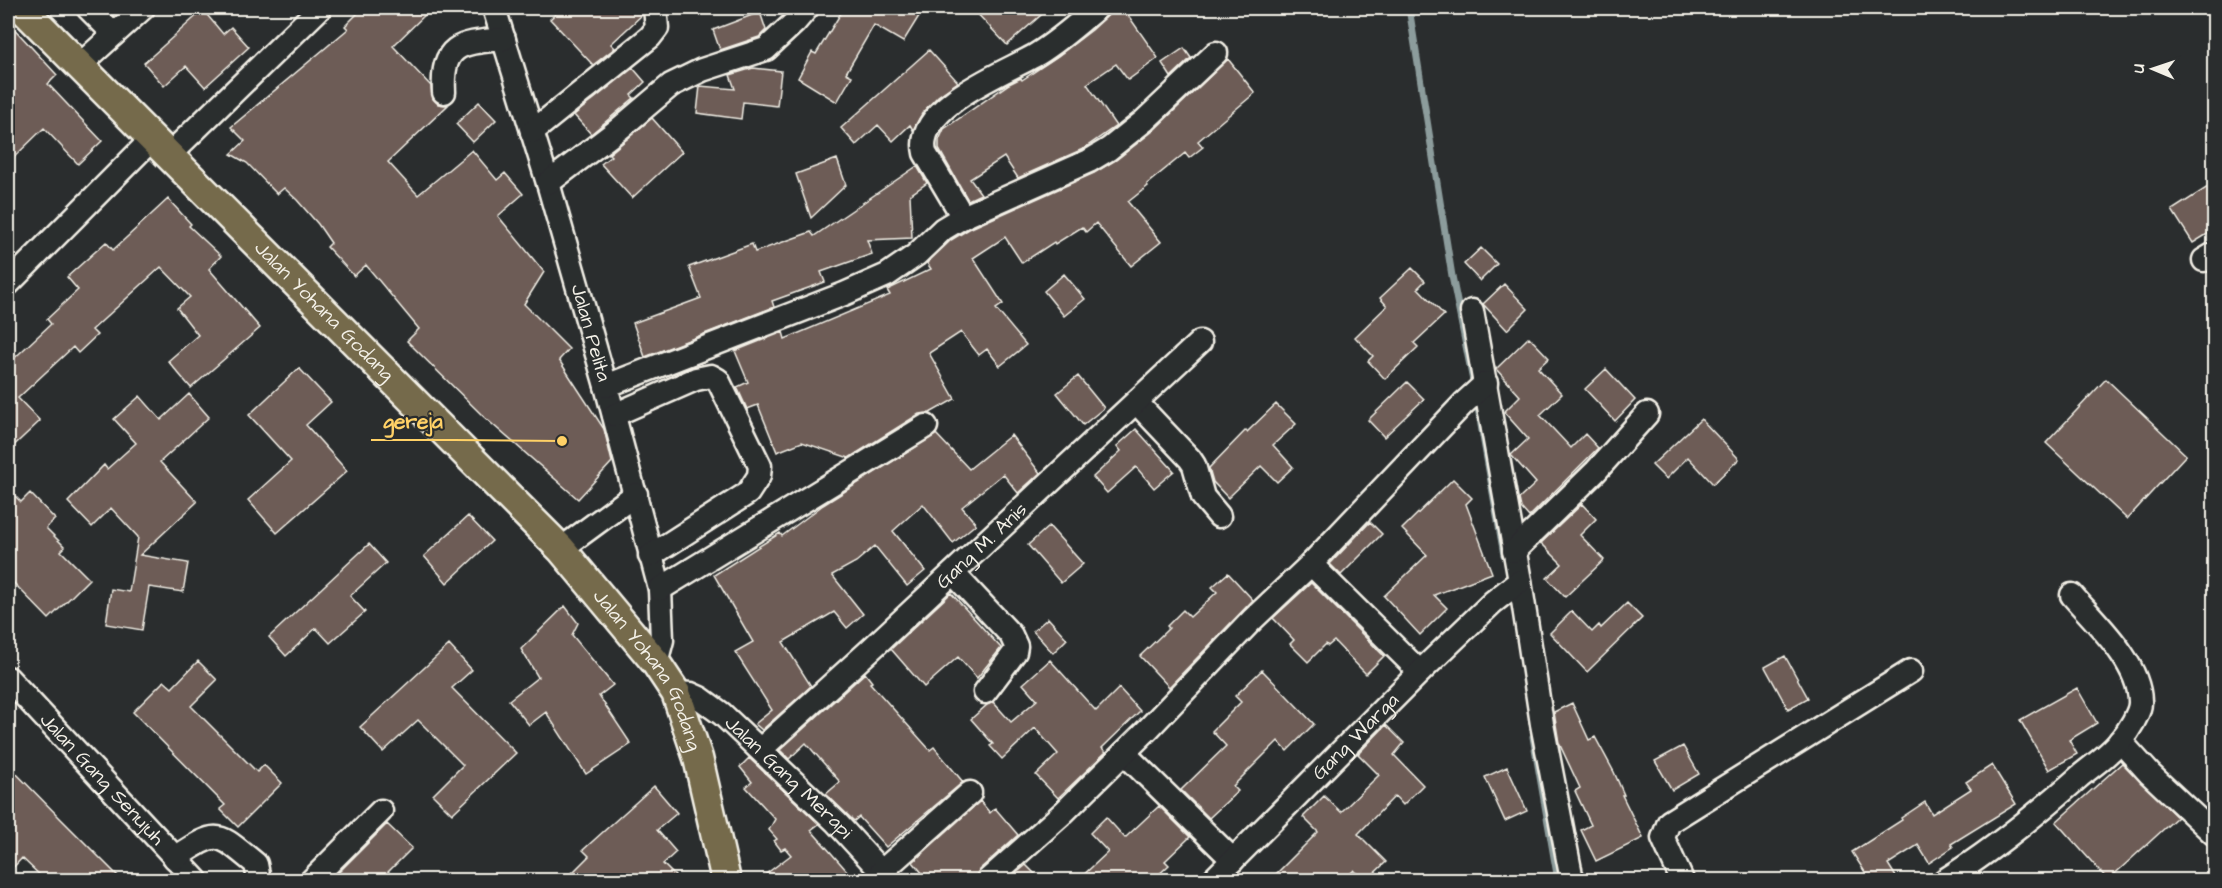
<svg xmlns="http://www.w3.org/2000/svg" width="2222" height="888" font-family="'Architects Daughter',sans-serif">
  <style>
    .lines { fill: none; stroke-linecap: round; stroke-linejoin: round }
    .stream { stroke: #8c9c9c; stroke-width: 7 }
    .building { fill: #6d5c56; stroke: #f4f1e8; stroke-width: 1.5 }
    .minor-casing { stroke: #f4f1e8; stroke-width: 27 }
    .major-casing { stroke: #f4f1e8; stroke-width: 33 }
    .minor { stroke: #2a2d2e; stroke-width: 22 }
    .major { stroke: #746b4b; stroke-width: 28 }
    .labels { text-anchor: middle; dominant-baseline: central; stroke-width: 4.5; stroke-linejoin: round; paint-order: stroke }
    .street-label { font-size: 20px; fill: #f4f1e8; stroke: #2a2d2e }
    .leader { fill: none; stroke: #ffd166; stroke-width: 2 }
    .callout-dot { fill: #ffd166; stroke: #2a2d2e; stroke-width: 2 }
    .callout-label { font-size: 21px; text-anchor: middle; font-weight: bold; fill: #ffd166; stroke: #2a2d2e; stroke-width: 4.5; stroke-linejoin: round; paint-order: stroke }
  </style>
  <rect width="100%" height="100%" fill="#2a2d2e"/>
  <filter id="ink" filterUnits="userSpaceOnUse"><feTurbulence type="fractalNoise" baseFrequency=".0167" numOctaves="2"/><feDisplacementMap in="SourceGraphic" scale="12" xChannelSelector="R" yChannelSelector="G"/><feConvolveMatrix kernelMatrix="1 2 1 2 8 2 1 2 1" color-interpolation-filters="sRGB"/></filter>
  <g filter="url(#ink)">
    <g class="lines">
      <!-- stream -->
      <path class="stream" d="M 1409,8 L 1452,276 L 1474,386
        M 1476,397 L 1504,555
        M 1533,737 L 1558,880"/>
    </g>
    <!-- building -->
    <path class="building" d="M 363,8 L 432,8 L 393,46 L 431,86 L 433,99 L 438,104 L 448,105 L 388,162 L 418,195 L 472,150 L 497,180 L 505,173 L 523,194 L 498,216 L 544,272 L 524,304 L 569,349 L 559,360 L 604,429 L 612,462 L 578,499 L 484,417 L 407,341 L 419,329 L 366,265 L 354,276 L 327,247 L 331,243 L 318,224 L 297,200 L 284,188 L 277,194 L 247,163 L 231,154 L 245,141 L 231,127 L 348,29 L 345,26 Z
      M 562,8 L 642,8 L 642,15 L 611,44 L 615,48 L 593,65 L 550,19 Z
      M 844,8 L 924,8 L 903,42 L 874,25 L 846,73 L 852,76 L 837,102 L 798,78 L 812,52 L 816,54 Z
      M 972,8 L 1049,8 L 1007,45 Z
      M 1116,8 L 1123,8 L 1158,58 L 1128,80 L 1116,64 L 1087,84 L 1116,126 L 1083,149 L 1018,178 L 1004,157 L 970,179 L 981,194 L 968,200 L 939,149 L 939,140 L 944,129 L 1009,84 L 1021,78 L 1022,80 L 1058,56 L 1092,30 Z
      M 203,10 L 223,34 L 231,27 L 249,47 L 205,87 L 186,66 L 164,86 L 144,63 Z
      M 760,12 L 766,30 L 759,37 L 720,50 L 713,30 Z
      M 8,22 L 57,75 L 48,84 L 102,141 L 78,164 L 44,128 L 8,163 Z
      M 1184,48 L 1191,58 L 1171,77 L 1162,63 Z
      M 929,50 L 958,82 L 938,96 L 923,112 L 913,130 L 910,125 L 893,141 L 878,125 L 856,145 L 841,128 Z
      M 1228,59 L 1255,93 L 1198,141 L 1203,147 L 1189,158 L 1185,153 L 1147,184 L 1148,186 L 1128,202 L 1161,242 L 1131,266 L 1096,223 L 1086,232 L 1082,227 L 1055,244 L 1054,242 L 1022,263 L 1005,237 L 973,258 L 1003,304 L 996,309 L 1026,345 L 1000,366 L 987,349 L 979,355 L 961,332 L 929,353 L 955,399 L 930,413 L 919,414 L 849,458 L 802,442 L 777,452 L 758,405 L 747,409 L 737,387 L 748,382 L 735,351 L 783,332 L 785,339 L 890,295 L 887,290 L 931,269 L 927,263 L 951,240 L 969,229 L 1094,173 L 1116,160 L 1153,131 Z
      M 633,68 L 645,82 L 631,95 L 634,98 L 591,134 L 574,115 Z
      M 753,68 L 781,71 L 777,106 L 743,102 L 741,119 L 697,113 L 700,86 L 735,89 L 730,75 Z
      M 479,102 L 496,120 L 473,142 L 456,124 Z
      M 652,118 L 682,152 L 632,198 L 601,164 L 611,156 L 609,154 Z
      M 837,159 L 846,185 L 811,218 L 796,174 Z
      M 917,166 L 927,183 L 910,195 L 912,238 L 867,240 L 872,254 L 821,272 L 825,282 L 772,301 L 774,307 L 645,357 L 633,323 L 701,298 L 689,267 L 752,244 L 755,252 L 811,232 L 814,236 Z
      M 2214,183 L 2214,230 L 2193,243 L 2172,210 Z
      M 168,199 L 191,224 L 189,226 L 221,256 L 209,269 L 260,328 L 191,388 L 168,361 L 198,335 L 177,308 L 190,297 L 161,267 L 92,330 L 97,335 L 78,353 L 73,347 L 18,398 L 40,421 L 8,451 L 8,364 L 51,324 L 47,319 L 78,290 L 67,277 L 106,242 L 113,250 Z
      M 1481,248 L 1497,264 L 1480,281 L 1464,264 Z
      M 1412,268 L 1425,281 L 1418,288 L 1444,315 L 1414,343 L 1418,347 L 1385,379 L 1368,361 L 1373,356 L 1355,337 L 1387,306 L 1380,298 Z
      M 1064,274 L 1085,299 L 1064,316 L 1044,291 Z
      M 1504,284 L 1528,309 L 1507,330 L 1483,304 Z
      M 1529,337 L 1549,358 L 1538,368 L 1562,394 L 1540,415 L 1571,448 L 1585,434 L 1598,448 L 1529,517 L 1521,508 L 1519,499 L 1536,483 L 1511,455 L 1528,439 L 1504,412 L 1520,396 L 1496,369 Z
      M 299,368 L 331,402 L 306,425 L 347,471 L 277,533 L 248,500 L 291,461 L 249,415 Z
      M 1606,369 L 1635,400 L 1615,421 L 1585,389 Z
      M 1078,376 L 1104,408 L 1083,425 L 1057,393 Z
      M 2106,379 L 2186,455 L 2127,519 L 2046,443 Z
      M 1407,382 L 1424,399 L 1384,437 L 1368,420 Z
      M 189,394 L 209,417 L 160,462 L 197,502 L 140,555 L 188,563 L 183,592 L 149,587 L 142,630 L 106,624 L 111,589 L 129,592 L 138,537 L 111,508 L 92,527 L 68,502 L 104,465 L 107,469 L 136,443 L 114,419 L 140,396 L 161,420 Z
      M 1276,404 L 1296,424 L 1273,445 L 1293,467 L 1277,482 L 1261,466 L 1228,498 L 1213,482 L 1209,468 L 1246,430 L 1247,432 Z
      M 1701,419 L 1739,459 L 1713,484 L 1688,457 L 1666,479 L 1652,465 Z
      M 1136,429 L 1174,471 L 1154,488 L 1136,467 L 1107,493 L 1093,477 L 1121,451 L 1117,446 Z
      M 936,434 L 969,469 L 1011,435 L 1040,473 L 1018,493 L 1003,474 L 962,507 L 976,524 L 953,543 L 923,504 L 893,531 L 925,571 L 907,586 L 875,546 L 856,562 L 832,575 L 863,614 L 847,628 L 834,612 L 783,642 L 811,686 L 762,730 L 755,724 L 772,710 L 735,652 L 753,642 L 714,575 L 780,533 L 782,536 L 823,505 Z
      M 1453,479 L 1472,498 L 1466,504 L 1492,573 L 1434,595 L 1447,608 L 1420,635 L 1384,596 L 1427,555 L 1402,529 Z
      M 8,489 L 21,502 L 30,493 L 55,519 L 46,528 L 65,547 L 61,551 L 89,579 L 49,619 L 8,577 Z
      M 1582,504 L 1596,519 L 1580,535 L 1604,560 L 1565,597 L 1547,578 L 1562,564 L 1541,543 Z
      M 468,516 L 492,541 L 447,583 L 424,556 Z
      M 1370,522 L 1382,534 L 1341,575 L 1330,564 Z
      M 1049,526 L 1083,564 L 1061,583 L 1028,545 Z
      M 369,544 L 386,563 L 350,596 L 365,612 L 330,643 L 316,628 L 286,656 L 269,637 Z
      M 1228,573 L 1253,600 L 1169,687 L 1140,656 L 1169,628 L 1167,626 L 1183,610 L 1190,617 L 1217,592 L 1212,587 Z
      M 1311,583 L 1384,656 L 1366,674 L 1334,641 L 1328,646 L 1326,644 L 1308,662 L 1290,644 L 1294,640 L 1273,618 Z
      M 951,593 L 1001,648 L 977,678 L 958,657 L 924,687 L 891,649 Z
      M 1627,603 L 1642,618 L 1587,672 L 1550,633 L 1572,611 L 1592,632 L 1599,625 L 1601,628 Z
      M 565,606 L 578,623 L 572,635 L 613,685 L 599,696 L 631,744 L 586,774 L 546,712 L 529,725 L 509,700 L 538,677 L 521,649 Z
      M 1048,618 L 1067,639 L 1053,653 L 1033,631 Z
      M 449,645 L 472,670 L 452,688 L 516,753 L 452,814 L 433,795 L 463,765 L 418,720 L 383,752 L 360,727 Z
      M 1785,656 L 1808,698 L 1788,709 L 1765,667 Z
      M 1050,660 L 1096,711 L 1119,688 L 1140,711 L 1102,748 L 1106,752 L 1058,798 L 1036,775 L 1058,754 L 1035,728 L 1002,759 L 990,746 L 993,744 L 971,719 L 987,705 L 993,702 L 1011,722 L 1037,700 L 1023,684 Z
      M 198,661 L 217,680 L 191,706 L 257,772 L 264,765 L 282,783 L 238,827 L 220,809 L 225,805 L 133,712 L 164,681 L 172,688 Z
      M 1262,670 L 1314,724 L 1287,751 L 1278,741 L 1233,786 L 1238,791 L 1209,818 L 1181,790 L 1226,746 L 1212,731 L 1241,702 L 1235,696 Z
      M 865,673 L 872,682 L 870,683 L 930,750 L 934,747 L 963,782 L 886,847 L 859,817 L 854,821 L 826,794 L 840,782 L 806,743 L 789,759 L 780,750 Z
      M 2077,688 L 2097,723 L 2069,740 L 2077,754 L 2049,770 L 2020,720 Z
      M 1572,703 L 1589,740 L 1595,737 L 1614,772 L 1624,795 L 1622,795 L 1643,838 L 1596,861 L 1581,830 L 1591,825 L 1575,791 L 1580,788 L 1559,743 L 1554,712 Z
      M 1386,725 L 1404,743 L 1394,755 L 1423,785 L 1403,805 L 1395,796 L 1358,834 L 1386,862 L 1367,880 L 1364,880 L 1354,870 L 1344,880 L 1270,880 L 1318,832 L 1303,817 L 1324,796 L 1341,812 L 1379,775 L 1358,754 Z
      M 1683,746 L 1699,774 L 1672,790 L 1655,761 Z
      M 749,758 L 819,824 L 811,830 L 855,880 L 758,880 L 791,855 L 785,848 L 781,850 L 774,841 L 777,839 L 769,830 L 775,819 L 746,787 L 752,782 L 740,767 Z
      M 2122,763 L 2177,817 L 2108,880 L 2056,822 Z
      M 8,765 L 61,819 L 122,880 L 45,880 L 22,858 L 8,873 Z
      M 1992,765 L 2016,804 L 1951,844 L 1953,847 L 1929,863 L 1918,845 L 1888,864 L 1898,880 L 1870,880 L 1852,852 L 1902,820 L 1901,818 L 1925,802 L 1932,814 L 1971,789 L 1966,782 Z
      M 1507,767 L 1527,811 L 1505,821 L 1485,777 Z
      M 654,786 L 677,813 L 657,830 L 676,852 L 663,864 L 679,880 L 565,880 L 589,856 L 583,850 Z
      M 980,801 L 990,813 L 995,808 L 1018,835 L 979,870 L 975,880 L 928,880 L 913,862 Z
      M 1159,806 L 1190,837 L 1165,861 L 1169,865 L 1153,880 L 1078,880 L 1108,852 L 1090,833 L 1106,817 L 1125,838 Z
      M 387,824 L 412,848 L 380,880 L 331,880 Z
      M 1026,865 L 1041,880 L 1008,880 Z"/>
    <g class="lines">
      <defs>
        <g id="minor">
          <path d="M 88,8 L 114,34"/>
          <path id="s1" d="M 494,8 L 548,183 L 606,386 L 660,589 L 662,640 L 656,663"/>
          <path d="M 80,65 L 143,8"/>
          <path d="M 444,92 C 441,42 463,43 504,39"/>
          <path d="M 532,132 L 650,37 L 657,28 L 655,8"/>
          <path d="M 169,155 L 320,8"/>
          <path d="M 548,183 L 619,129 L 671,85 L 702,70 L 766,49 L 795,22 L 807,8"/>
          <path d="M 963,217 L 925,153 C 914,107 1002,74 1034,56 C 1057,43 1077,24 1097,8"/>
          <path d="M 2204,260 L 2214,254"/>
          <path d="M 8,284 L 153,138"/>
          <path d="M 1472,311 L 1520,581 L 1542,724 L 1572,880"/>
          <path d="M 606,386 L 844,294 L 887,275 L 916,255 L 943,229 L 963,217 L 1089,161 L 1109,149 L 1144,121 L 1216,53"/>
          <path d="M 1136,402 L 1190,459 L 1194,465 L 1203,497 L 1219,516"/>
          <path d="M 614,415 L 696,379 L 711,376 L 718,380 L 760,466 L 759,476 L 748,493 L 650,556"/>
          <path d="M 561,549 L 636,494"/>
          <path d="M 1514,551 L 1596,471 L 1647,414"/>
          <path d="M 1311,564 L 1420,672"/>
          <path d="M 953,573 L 1011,635 L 1016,646 L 1015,652 L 985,692"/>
          <path d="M 660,589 L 926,426"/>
          <path id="s2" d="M 8,678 L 196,880"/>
          <path id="s3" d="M 676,693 L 691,694 L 700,698 L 722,714 L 836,822 L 889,880"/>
          <path d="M 2120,741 L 2150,774 L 2214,834"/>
          <path id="s4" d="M 761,749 L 869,651 L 1200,342"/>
          <path d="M 1124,753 L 1233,860"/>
          <path d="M 175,858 C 220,829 215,831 256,864 L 259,880"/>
          <path d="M 881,872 L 970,793"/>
          <path d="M 312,880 L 381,811"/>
          <path d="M 988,880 L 1063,813 L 1148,729 L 1252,620 L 1311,564 L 1464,403 L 1486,383"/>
          <path id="s5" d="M 1213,880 L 1420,672 L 1493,602 L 1520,581"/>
          <path d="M 1682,880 L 1663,838 L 1669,822 L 1911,671"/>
          <path d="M 1945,880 C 1993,850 2036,815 2079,777 C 2092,766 2109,755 2120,741 C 2128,732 2141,712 2140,701 C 2139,662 2096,623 2072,595"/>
        </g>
        <g id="major">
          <path id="s6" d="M 22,8 L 561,549 L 656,663 L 676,693 L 698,758 L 726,880"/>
        </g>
      </defs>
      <!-- minor casing -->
      <use href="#minor" class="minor-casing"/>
      <!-- major casing -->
      <use href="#major" class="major-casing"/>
      <!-- minor -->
      <use href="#minor" class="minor"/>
      <!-- major -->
      <use href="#major" class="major"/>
    </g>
  </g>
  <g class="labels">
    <!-- street labels -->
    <g class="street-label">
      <text stroke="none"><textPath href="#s6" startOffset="428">Jalan Yohana Godang</textPath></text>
      <text stroke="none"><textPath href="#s1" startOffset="339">Jalan Pelita</textPath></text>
      <text stroke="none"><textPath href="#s4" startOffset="300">Gang M. Anis</textPath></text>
      <text stroke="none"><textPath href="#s6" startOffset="914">Jalan Yohana Godang</textPath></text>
      <text stroke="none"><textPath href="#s5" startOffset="202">Gang Warga</textPath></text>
      <text stroke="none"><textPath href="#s3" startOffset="144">Jalan Gang Merapi</textPath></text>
      <text stroke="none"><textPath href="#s2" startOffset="138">Jalan Gang Senujuh</textPath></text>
    </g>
  </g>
  <!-- callouts -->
  <path class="leader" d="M562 441L454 440H371"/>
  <circle class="callout-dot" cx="562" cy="441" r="6"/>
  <g class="callout-label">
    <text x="413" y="428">gereja</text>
  </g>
  <!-- margin -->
  <rect width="2222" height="888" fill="none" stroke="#2a2d2e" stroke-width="30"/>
  <rect x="15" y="15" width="2192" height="858" fill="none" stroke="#f4f1e8" stroke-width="2" filter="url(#ink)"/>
  <!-- north arrow -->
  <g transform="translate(2153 69) rotate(272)" stroke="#2a2d2e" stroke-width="4.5" paint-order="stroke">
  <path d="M0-4.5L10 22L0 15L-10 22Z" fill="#f4f1e8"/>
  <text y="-9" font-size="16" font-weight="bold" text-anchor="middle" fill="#f4f1e8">U</text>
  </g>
</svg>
